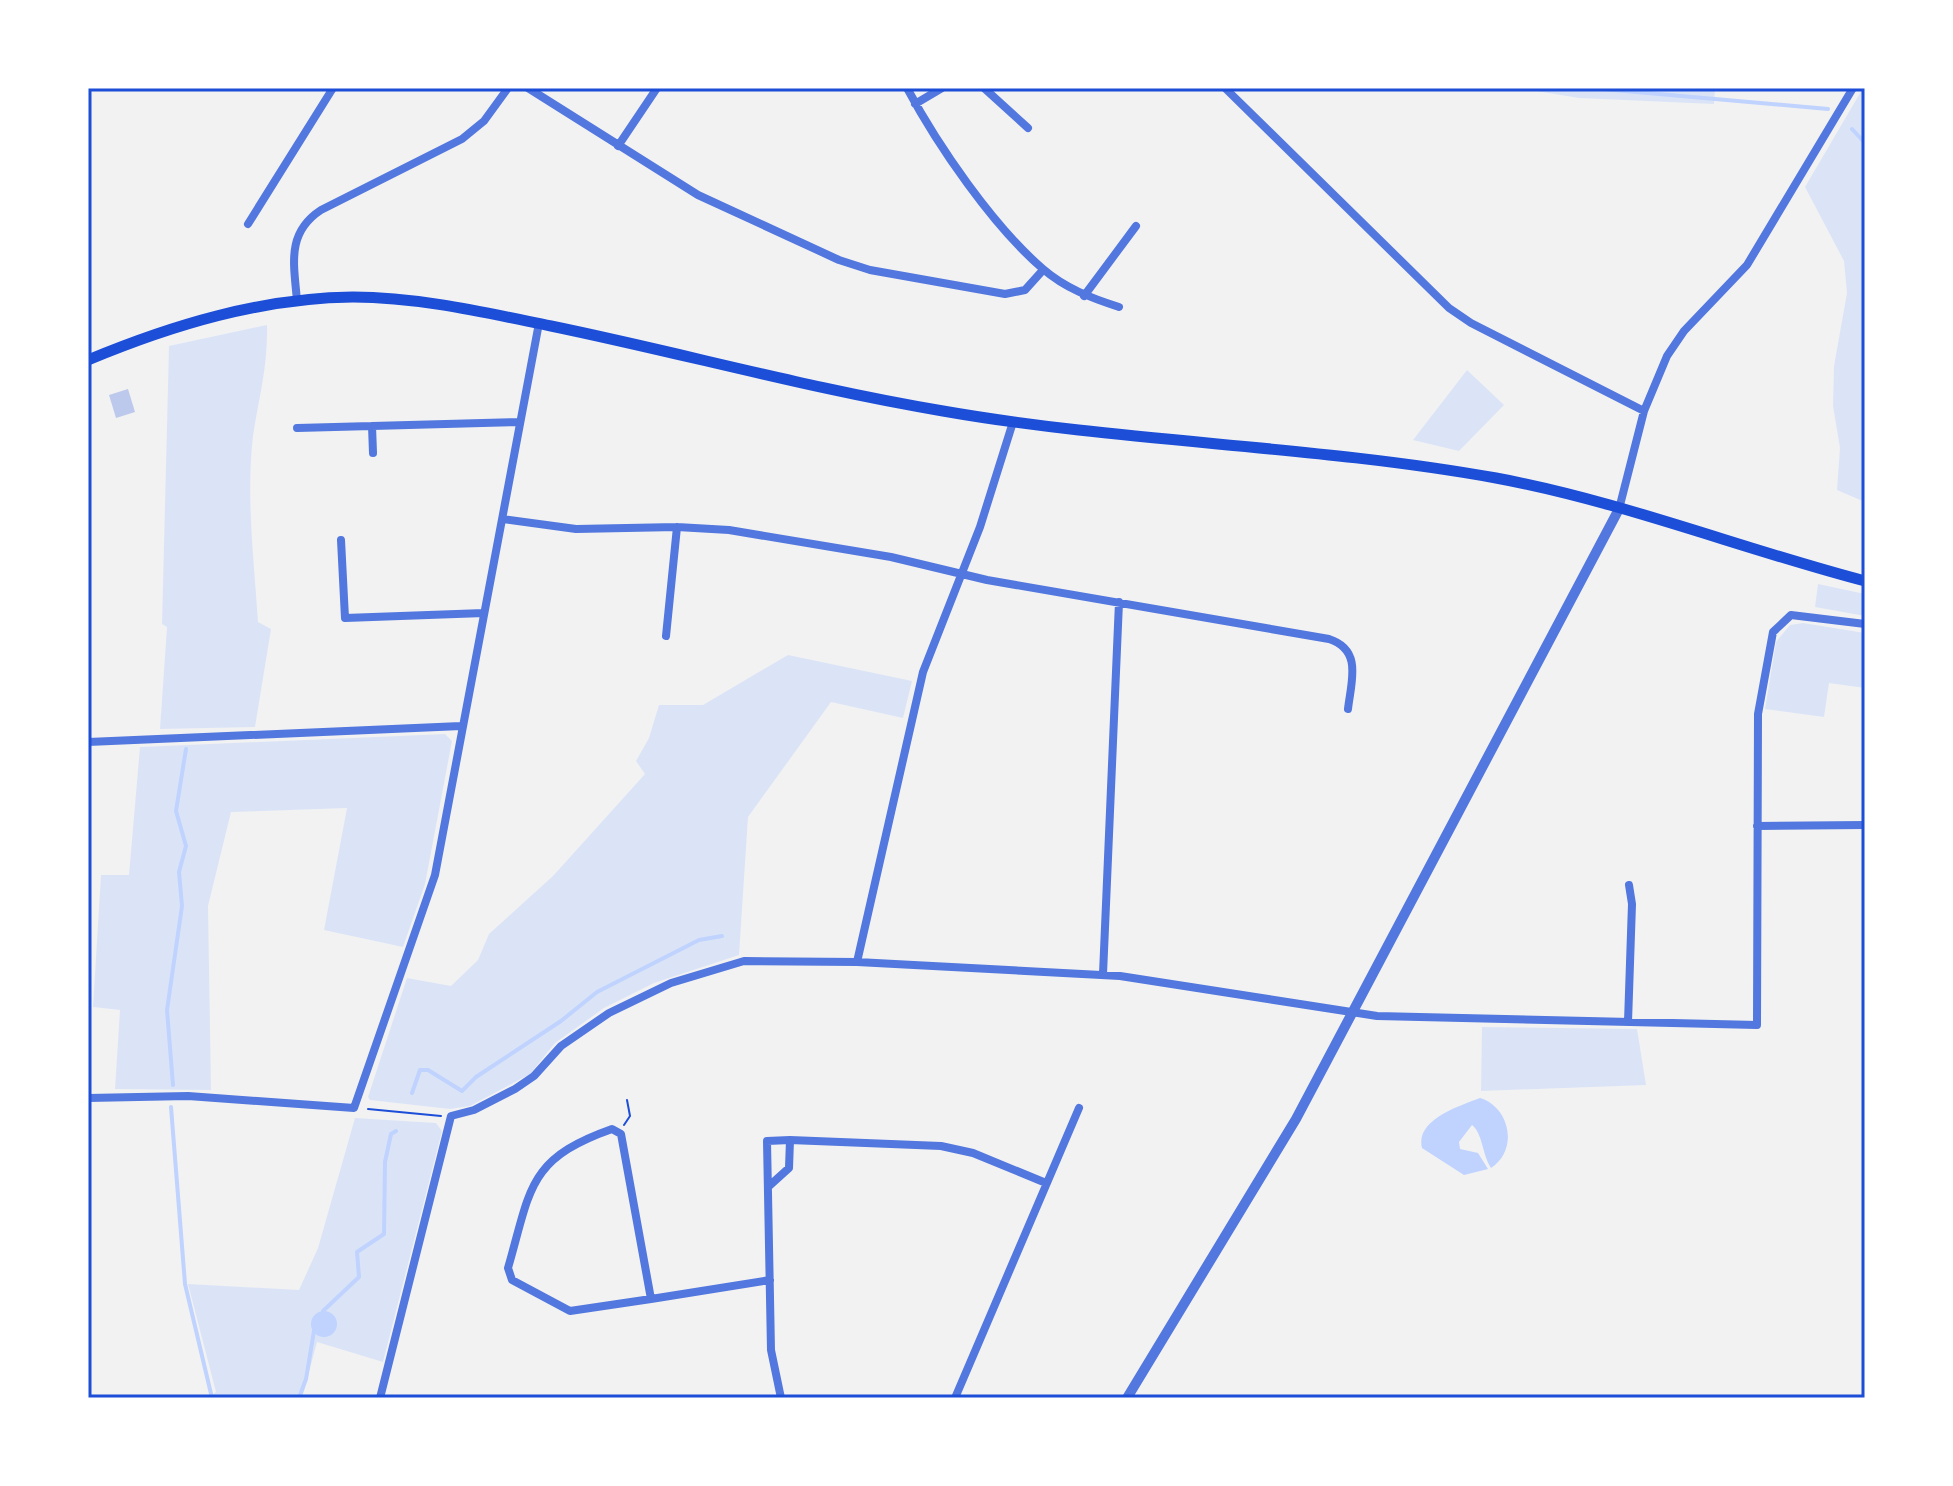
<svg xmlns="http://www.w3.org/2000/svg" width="1953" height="1486" font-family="'IBM Plex Sans',sans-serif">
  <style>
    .green { fill: #dbe4f7 }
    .water { fill: #bfd3fe }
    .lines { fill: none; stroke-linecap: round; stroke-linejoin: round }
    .stream { stroke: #bfd3fe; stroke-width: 4 }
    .building { fill: #bdc9ec }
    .path { stroke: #1d4ed8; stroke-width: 2 }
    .minor { stroke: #5277de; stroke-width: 8 }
    .tertiary { stroke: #5277de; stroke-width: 10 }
    .secondary { stroke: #1d4ed8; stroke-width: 11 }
    .neatline { fill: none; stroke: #1d4ed8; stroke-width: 3 }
  </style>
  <rect width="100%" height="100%" fill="#f2f2f2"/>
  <!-- green -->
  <path class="green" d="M 1518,88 L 1715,88 L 1714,104 L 1579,98 Z
    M 1863,88 L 1865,88 L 1865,502 L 1837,490 L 1840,448 L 1833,406 L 1834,366 L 1847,293 L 1844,261 L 1805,187 Z
    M 267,325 C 268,367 259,396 253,436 C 246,497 254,560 258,622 L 271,629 L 255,727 L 160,729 L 167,627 L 162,624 L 169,346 Z
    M 1467,370 L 1504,405 L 1459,451 L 1413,440 Z
    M 1818,584 L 1865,594 L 1865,616 L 1815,607 Z
    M 1803,623 L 1865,633 L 1865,688 L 1829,683 L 1824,717 L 1765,709 L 1776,642 L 1790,625 Z
    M 788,655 L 912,681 L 903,718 L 831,702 L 748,817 L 739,955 L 654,983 L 604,1008 L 555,1043 L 530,1074 L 470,1106 L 450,1109 L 370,1100 L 368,1097 L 407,978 L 451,986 L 478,960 L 489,934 L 553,876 L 645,774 L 636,761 L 649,738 L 659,705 L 703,705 Z
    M 445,734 L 452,741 L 425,884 L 403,947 L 324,930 L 347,808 L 231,812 L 208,906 L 211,1090 L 115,1089 L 120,1010 L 93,1007 L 101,875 L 129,875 L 140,747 Z
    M 1482,1027 L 1637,1029 L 1646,1085 L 1481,1091 Z
    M 355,1118 L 436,1123 L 442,1131 L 383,1362 L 317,1342 L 302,1398 L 208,1398 L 216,1392 L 188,1284 L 299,1290 L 318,1248 Z"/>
  <!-- water -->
  <path class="water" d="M 1480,1098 C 1510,1107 1519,1150 1491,1168 C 1482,1154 1483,1134 1472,1125 L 1459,1142 L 1460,1149 L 1478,1153 L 1488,1169 L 1464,1175 L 1422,1148 C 1415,1120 1459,1106 1480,1098 Z
    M311 1324a13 13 0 1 1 26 0a13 13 0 1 1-26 0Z"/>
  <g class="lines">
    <!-- stream -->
    <path class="stream" d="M 1591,88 L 1828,109
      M 1852,129 L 1865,143
      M 173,1085 L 167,1010 L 182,906 L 179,872 L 186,846 L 176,811 L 186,749
      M 412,1093 L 420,1070 L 428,1070 L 462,1091 L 476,1077 L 561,1021 L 597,992 L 699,940 L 722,936
      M 171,1107 L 185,1284 L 212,1398
      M 323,1311 L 359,1277 L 357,1252 L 384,1234 L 385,1162 L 391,1134 L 396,1131
      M 299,1398 L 306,1379 L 315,1325"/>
  </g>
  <!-- building -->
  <path class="building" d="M 128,389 L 135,412 L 116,418 L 109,395 Z"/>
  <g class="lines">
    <!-- path -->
    <path class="path" d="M 368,1109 L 441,1116
      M 624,1125 L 630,1116 L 627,1100"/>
    <!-- minor -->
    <path class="minor" d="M 528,88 L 698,195 L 839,260 L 870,270 L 1005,294 L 1025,290 L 1043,270
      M 907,88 C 938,146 993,226 1043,269 C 1065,288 1091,298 1119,307
      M 984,88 L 1028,128
      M 1225,88 L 1449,308 L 1471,323 L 1644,411
      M 915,104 L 942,88
      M 618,146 L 657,88
      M 248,224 L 333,88
      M 1084,296 L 1136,226
      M 297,301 C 294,264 286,233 321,210 L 462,139 L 484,121 L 508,88
      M 372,426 L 518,422
      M 297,428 L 372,426 L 373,453
      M 1619,509 L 1644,411 L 1667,356 L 1684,331 L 1747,265 L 1853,88
      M 503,519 L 576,529 L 677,527 L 729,530 L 891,557 L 987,580 L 1329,639 C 1363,650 1351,682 1348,709
      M 341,540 L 345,618 L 484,613
      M 666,636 L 677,527
      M 88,742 L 461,726
      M 1757,826 L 1865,825
      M 857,962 L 923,672 L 980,527 L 1013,422
      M 1103,974 L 1119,602
      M 1628,1022 L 1632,904 L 1629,885
      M 88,1098 L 188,1096 L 354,1108 L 435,875 L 539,323
      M 612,1129 L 621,1134 L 651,1299 L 570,1311 L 512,1280 L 508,1268 C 531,1189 527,1159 612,1129 Z
      M 790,1140 L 941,1146 L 973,1153 L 1046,1183
      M 768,1187 L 789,1168 L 790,1140 L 767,1141 L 771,1350 L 781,1398
      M 651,1299 L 770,1280
      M 380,1398 L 451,1116 L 474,1110 L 515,1089 L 534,1076 L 561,1046 L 609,1013 L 671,983 L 744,961 L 857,962 L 1120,976 L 1377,1016 L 1757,1025 L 1758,714 L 1773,632 L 1791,615 L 1865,624
      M 955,1398 L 1079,1108"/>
    <!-- tertiary -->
    <path class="tertiary" d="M 1127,1398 L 1296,1119 L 1619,509"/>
    <!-- secondary -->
    <path class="secondary" d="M 88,360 C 172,325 261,298 353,297 C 419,297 487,313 551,326 C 682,353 811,389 943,411 C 1126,443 1313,445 1496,478 C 1621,501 1742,549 1865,581"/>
  </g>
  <!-- border -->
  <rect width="1953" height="1486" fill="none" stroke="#ffffff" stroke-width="180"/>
  <rect x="90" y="90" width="1773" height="1306" class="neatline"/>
</svg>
